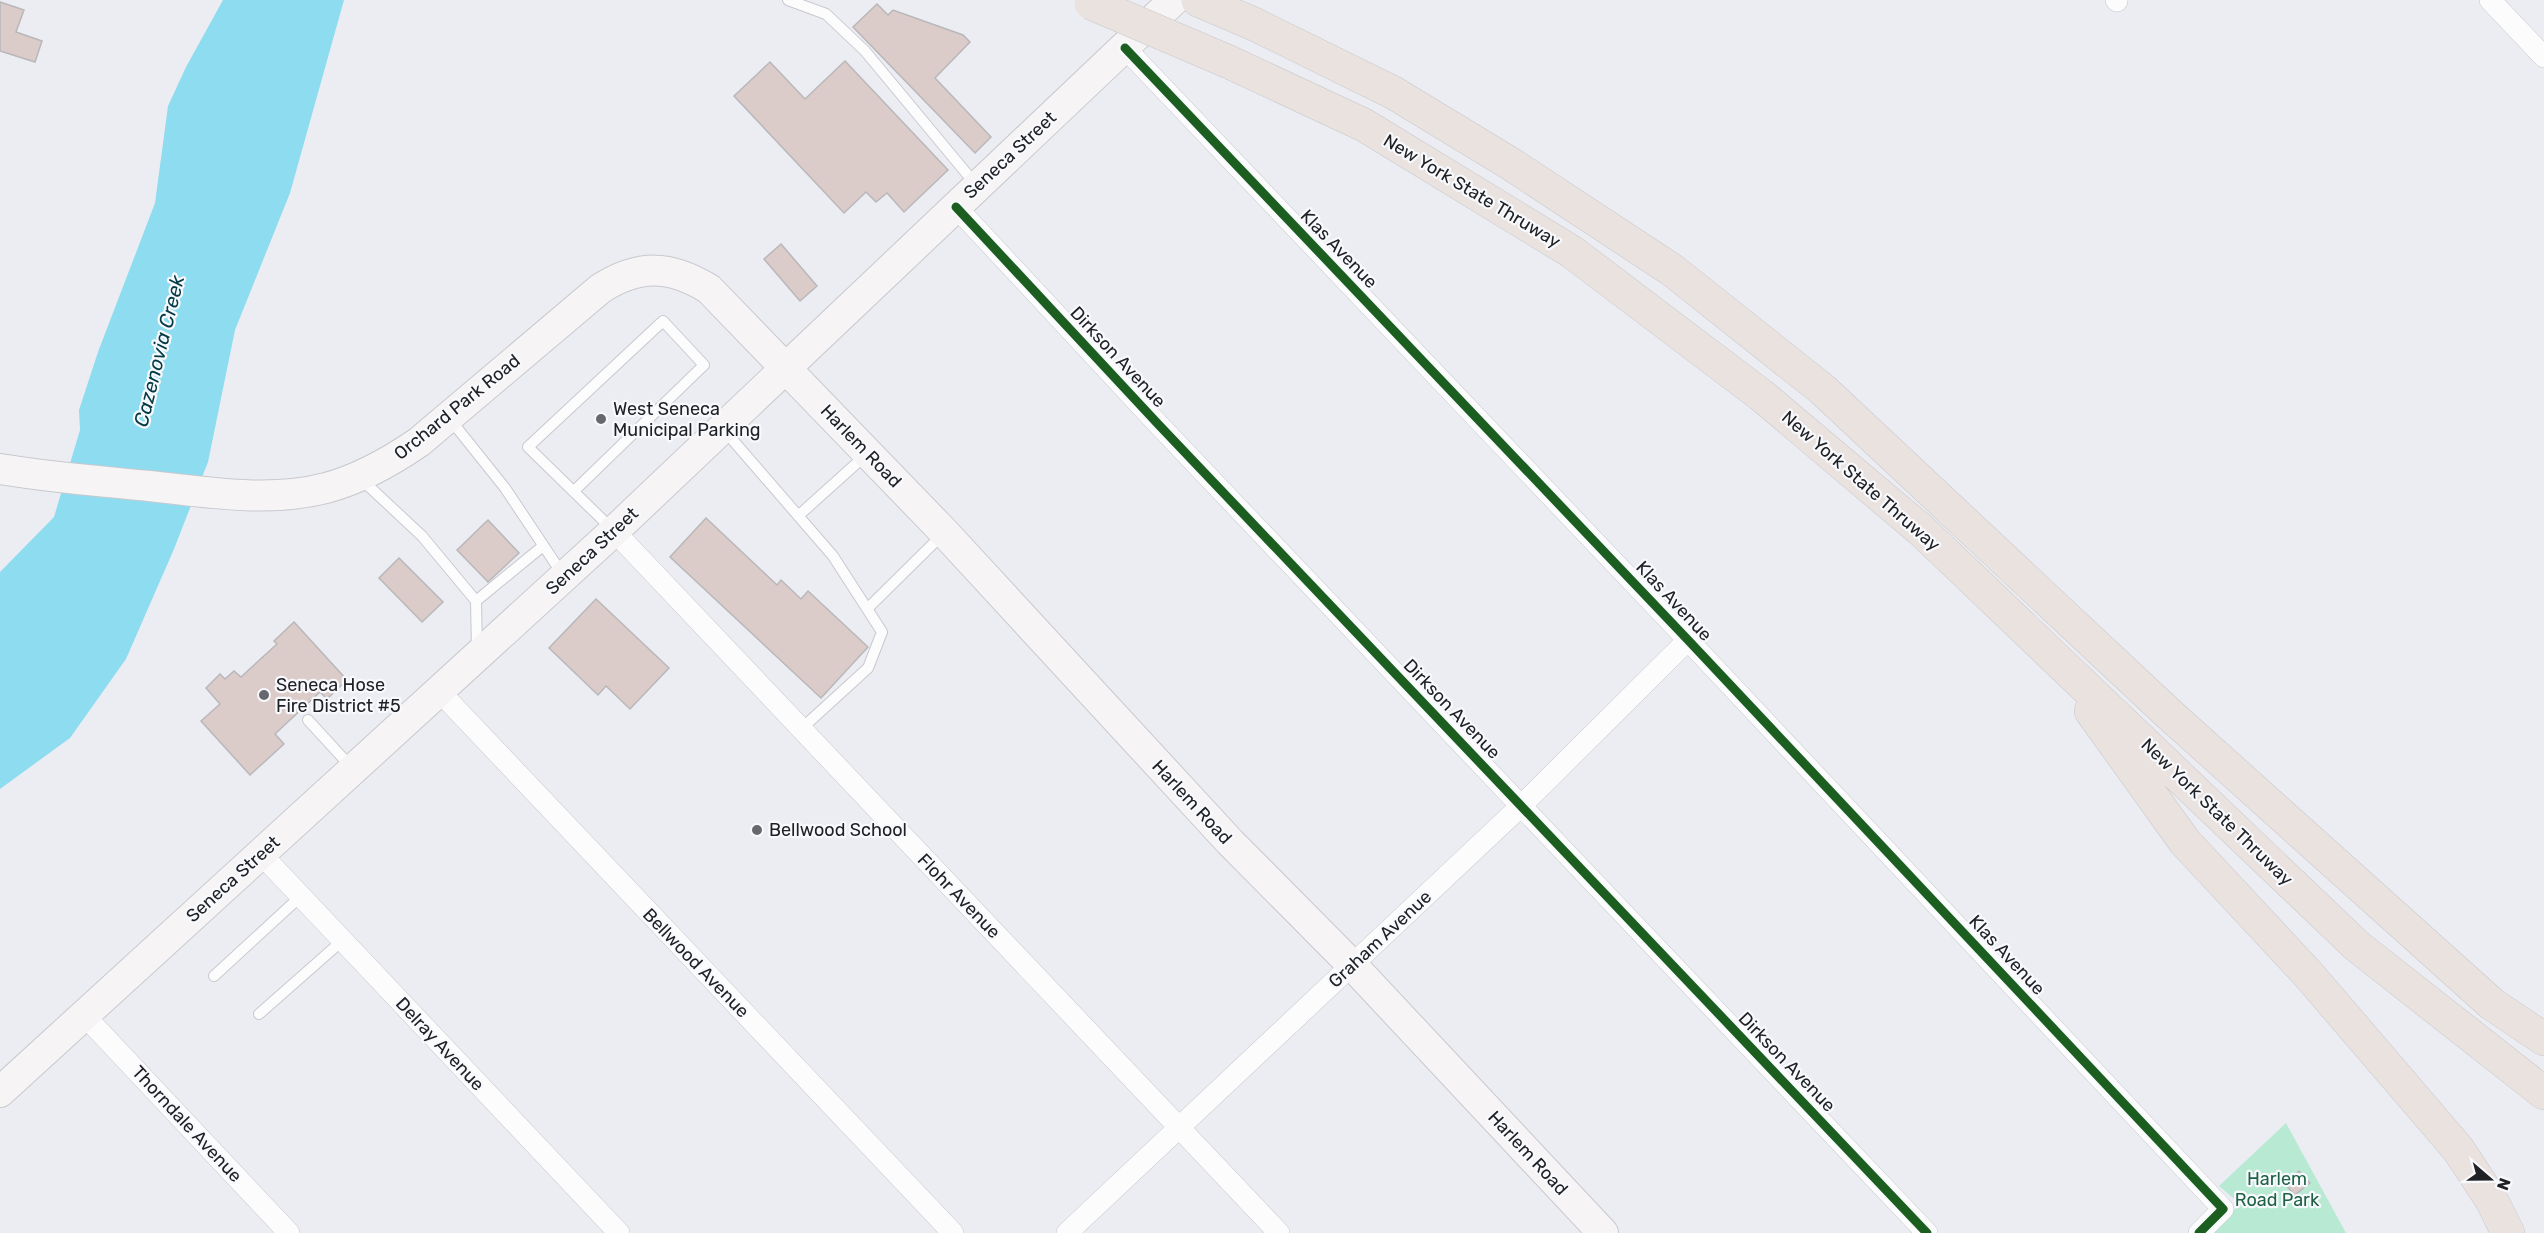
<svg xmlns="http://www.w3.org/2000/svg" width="2544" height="1233" font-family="Rubik,sans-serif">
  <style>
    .green { fill: #b8e9d3 }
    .water { fill: #8ddcf0 }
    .building { fill: #dcccc9; stroke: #b8b7b9; stroke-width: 1.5 }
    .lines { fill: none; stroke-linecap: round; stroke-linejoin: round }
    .service-casing { stroke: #c8c9ce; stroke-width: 12 }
    .minor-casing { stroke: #c8c9ce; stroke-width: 22 }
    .secondary-casing { stroke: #c8c9ce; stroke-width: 32 }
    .motorway-casing { stroke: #c7c8cb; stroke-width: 34 }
    .service { stroke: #fcfcfd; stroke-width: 10 }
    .minor { stroke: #fcfcfd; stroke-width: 21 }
    .secondary { stroke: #f6f4f4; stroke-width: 30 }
    .motorway { stroke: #e9e2df; stroke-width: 33 }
    .motorway-bridge-casing { stroke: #c7c8cb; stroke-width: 34; stroke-linecap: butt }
    .motorway-bridge { stroke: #e9e2df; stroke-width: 33 }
    .cycleway-casing { stroke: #f8f9fd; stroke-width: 13 }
    .cycleway { stroke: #1b5e20; stroke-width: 9 }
    .poi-dot { fill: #67686d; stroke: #f8f9fd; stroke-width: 2 }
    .labels { text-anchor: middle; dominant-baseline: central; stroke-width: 4.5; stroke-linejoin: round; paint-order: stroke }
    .street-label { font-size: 18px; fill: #202125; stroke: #f8f9fd }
    .poi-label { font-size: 18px; fill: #202125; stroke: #f8f9fd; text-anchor: start }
    .park-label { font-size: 18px; fill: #1e6143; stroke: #f8f9fd }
    .water-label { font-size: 20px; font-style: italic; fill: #023a45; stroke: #f8f9fd }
  </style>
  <rect width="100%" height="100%" fill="#ecedf3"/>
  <!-- green -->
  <path class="green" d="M 2286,1123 L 2346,1233 L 2211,1233 L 2240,1204 L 2219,1186 Z"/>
  <!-- water -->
  <path class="water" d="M 223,0 L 344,0 L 290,193 L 235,330 L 208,462 L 174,549 L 126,659 L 70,738 L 0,789 L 0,572 L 54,517 L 80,430 L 79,410 L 98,352 L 155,203 L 168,106 L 186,67 Z"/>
  <!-- building -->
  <path class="building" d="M 0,2 L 24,10 L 16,32 L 42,41 L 35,62 L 0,51 Z
    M 877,4 L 888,15 L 893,10 L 963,35 L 970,42 L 935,78 L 991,137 L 975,153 L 853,27 Z
    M 845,61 L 948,170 L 904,212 L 887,193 L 876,202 L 866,192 L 844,213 L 734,96 L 770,62 L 805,99 Z
    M 781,244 L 817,286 L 800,301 L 764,259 Z
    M 706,518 L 777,585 L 781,580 L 801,599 L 808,591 L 868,647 L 821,698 L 670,557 Z
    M 488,520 L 519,553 L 488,582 L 457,550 Z
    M 399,558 L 443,602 L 422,622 L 379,578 Z
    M 596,599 L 669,668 L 630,709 L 606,686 L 598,695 L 549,648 Z
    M 294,622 L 347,680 L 327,699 L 320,692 L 275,734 L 284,744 L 250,775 L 201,721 L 220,704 L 206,688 L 220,674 L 225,679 L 234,671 L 241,677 L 277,644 L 274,641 Z
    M 2299,1171 L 2310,1183 L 2295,1195 L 2284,1183 Z"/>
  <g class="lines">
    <defs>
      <path id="service" d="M 788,0 L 826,14 L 865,51 L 977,186
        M 449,418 L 505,488 L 563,575
        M 724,430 L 833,556 L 882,632 L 868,668 L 800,730
        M 361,479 L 422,536 L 476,601
        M 574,491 L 704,365 L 663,321 L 528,447 L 612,529
        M 798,516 L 867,454
        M 867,609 L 944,533
        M 477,649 L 476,601 L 543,546
        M 308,720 L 352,768
        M 214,976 L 301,896
        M 259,1014 L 343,940"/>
      <path id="minor" d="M 2116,0 L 2117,1
        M 2490,0 L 2544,57
        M 1125,48 L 1688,640 L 2223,1209 L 2199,1233
        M 956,207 L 1158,424 L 1927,1233
        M 614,531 L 1279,1233
        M 440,692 L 953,1233
        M 261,854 L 619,1233
        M 84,1015 L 289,1233
        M 1067,1233 L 1521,806 L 1688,640"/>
      <path id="secondary" d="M 0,469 C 49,477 99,481 149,486 C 207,492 268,503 326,488 C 360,479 390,462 419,442 L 600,289 C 639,264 670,265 709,289 L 944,532 L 1230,842 L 1353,966 L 1603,1233
        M 0,1092 L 614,531 L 1174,0"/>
      <path id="motorway" d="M 1198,0 L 1254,24 L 1394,93 L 1511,164 L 1672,270 L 1822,389 L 2169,714 L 2492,1004 L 2544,1039
        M 1229,62 L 1364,125 L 1572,252 L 1761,395 L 1921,530 L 2357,946 L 2544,1093
        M 2091,711 L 2185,842 L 2308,974 L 2458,1149 L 2491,1199 L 2508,1233"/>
    </defs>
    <!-- service casing -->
    <use href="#service" class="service-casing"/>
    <!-- minor casing -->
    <use href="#minor" class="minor-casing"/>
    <!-- secondary casing -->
    <use href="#secondary" class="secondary-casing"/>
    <!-- motorway casing -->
    <use href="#motorway" class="motorway-casing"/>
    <!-- service -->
    <use href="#service" class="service"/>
    <!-- minor -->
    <use href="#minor" class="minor"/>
    <!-- secondary -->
    <use href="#secondary" class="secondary"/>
    <!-- motorway -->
    <use href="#motorway" class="motorway"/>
    <defs>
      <path id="motorway-bridge" d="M 1091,3 L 1229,62"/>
    </defs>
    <!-- motorway-bridge casing -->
    <use href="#motorway-bridge" class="motorway-bridge-casing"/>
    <!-- motorway-bridge -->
    <use href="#motorway-bridge" class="motorway-bridge"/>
    <defs>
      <path id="cycleway" d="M 1125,48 L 1688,640 L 2223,1209 L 2199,1233
        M 956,207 L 1158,424 L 1927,1233"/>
    </defs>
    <!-- cycleway casing -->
    <use href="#cycleway" class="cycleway-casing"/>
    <!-- cycleway -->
    <use href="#cycleway" class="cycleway"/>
  </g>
  <!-- markers -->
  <g class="poi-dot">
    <circle cx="601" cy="419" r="6"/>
    <circle cx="264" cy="695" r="6"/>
    <circle cx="757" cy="830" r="6"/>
  </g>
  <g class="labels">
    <!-- street labels -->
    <g class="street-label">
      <text transform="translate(1010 155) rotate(-43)">Seneca Street</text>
      <text transform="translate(1472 191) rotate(31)">New York State Thruway</text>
      <text transform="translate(1339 249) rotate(46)">Klas Avenue</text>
      <text transform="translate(1118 357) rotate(47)">Dirkson Avenue</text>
      <text transform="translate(457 407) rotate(-39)">Orchard Park Road</text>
      <text transform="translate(861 446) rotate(46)">Harlem Road</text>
      <text transform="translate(1861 481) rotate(41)">New York State Thruway</text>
      <text transform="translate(592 551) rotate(-43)">Seneca Street</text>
      <text transform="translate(1674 601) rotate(47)">Klas Avenue</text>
      <text transform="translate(1452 709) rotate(46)">Dirkson Avenue</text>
      <text transform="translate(1192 802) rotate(47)">Harlem Road</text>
      <text transform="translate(2217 812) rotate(44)">New York State Thruway</text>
      <text transform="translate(233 879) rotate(-42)">Seneca Street</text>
      <text transform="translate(959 896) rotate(46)">Flohr Avenue</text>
      <text transform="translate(1380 939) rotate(-43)">Graham Avenue</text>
      <text transform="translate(2007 955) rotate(47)">Klas Avenue</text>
      <text transform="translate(696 963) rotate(46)">Bellwood Avenue</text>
      <text transform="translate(440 1044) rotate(47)">Delray Avenue</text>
      <text transform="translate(1787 1062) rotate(46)">Dirkson Avenue</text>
      <text transform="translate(187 1124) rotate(47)">Thorndale Avenue</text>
      <text transform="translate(1528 1153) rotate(47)">Harlem Road</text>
    </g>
    <!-- poi labels -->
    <g class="poi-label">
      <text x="613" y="409">West Seneca<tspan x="613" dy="21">Municipal Parking</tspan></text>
      <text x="276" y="685">Seneca Hose<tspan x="276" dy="21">Fire District #5</tspan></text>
      <text x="769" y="830">Bellwood School</text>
    </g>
    <!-- park labels -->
    <g class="park-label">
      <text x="2277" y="1179">Harlem<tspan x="2277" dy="21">Road Park</tspan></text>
    </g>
    <!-- water labels -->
    <g class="water-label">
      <text transform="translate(159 351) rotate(-76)">Cazenovia Creek</text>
    </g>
  </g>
  <!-- north arrow -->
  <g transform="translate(2490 1179) rotate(110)" stroke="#f8f9fd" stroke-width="4.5" paint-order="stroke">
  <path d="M0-4.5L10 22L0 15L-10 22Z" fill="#202125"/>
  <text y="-9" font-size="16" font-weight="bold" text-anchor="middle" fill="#202125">N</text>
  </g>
</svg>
